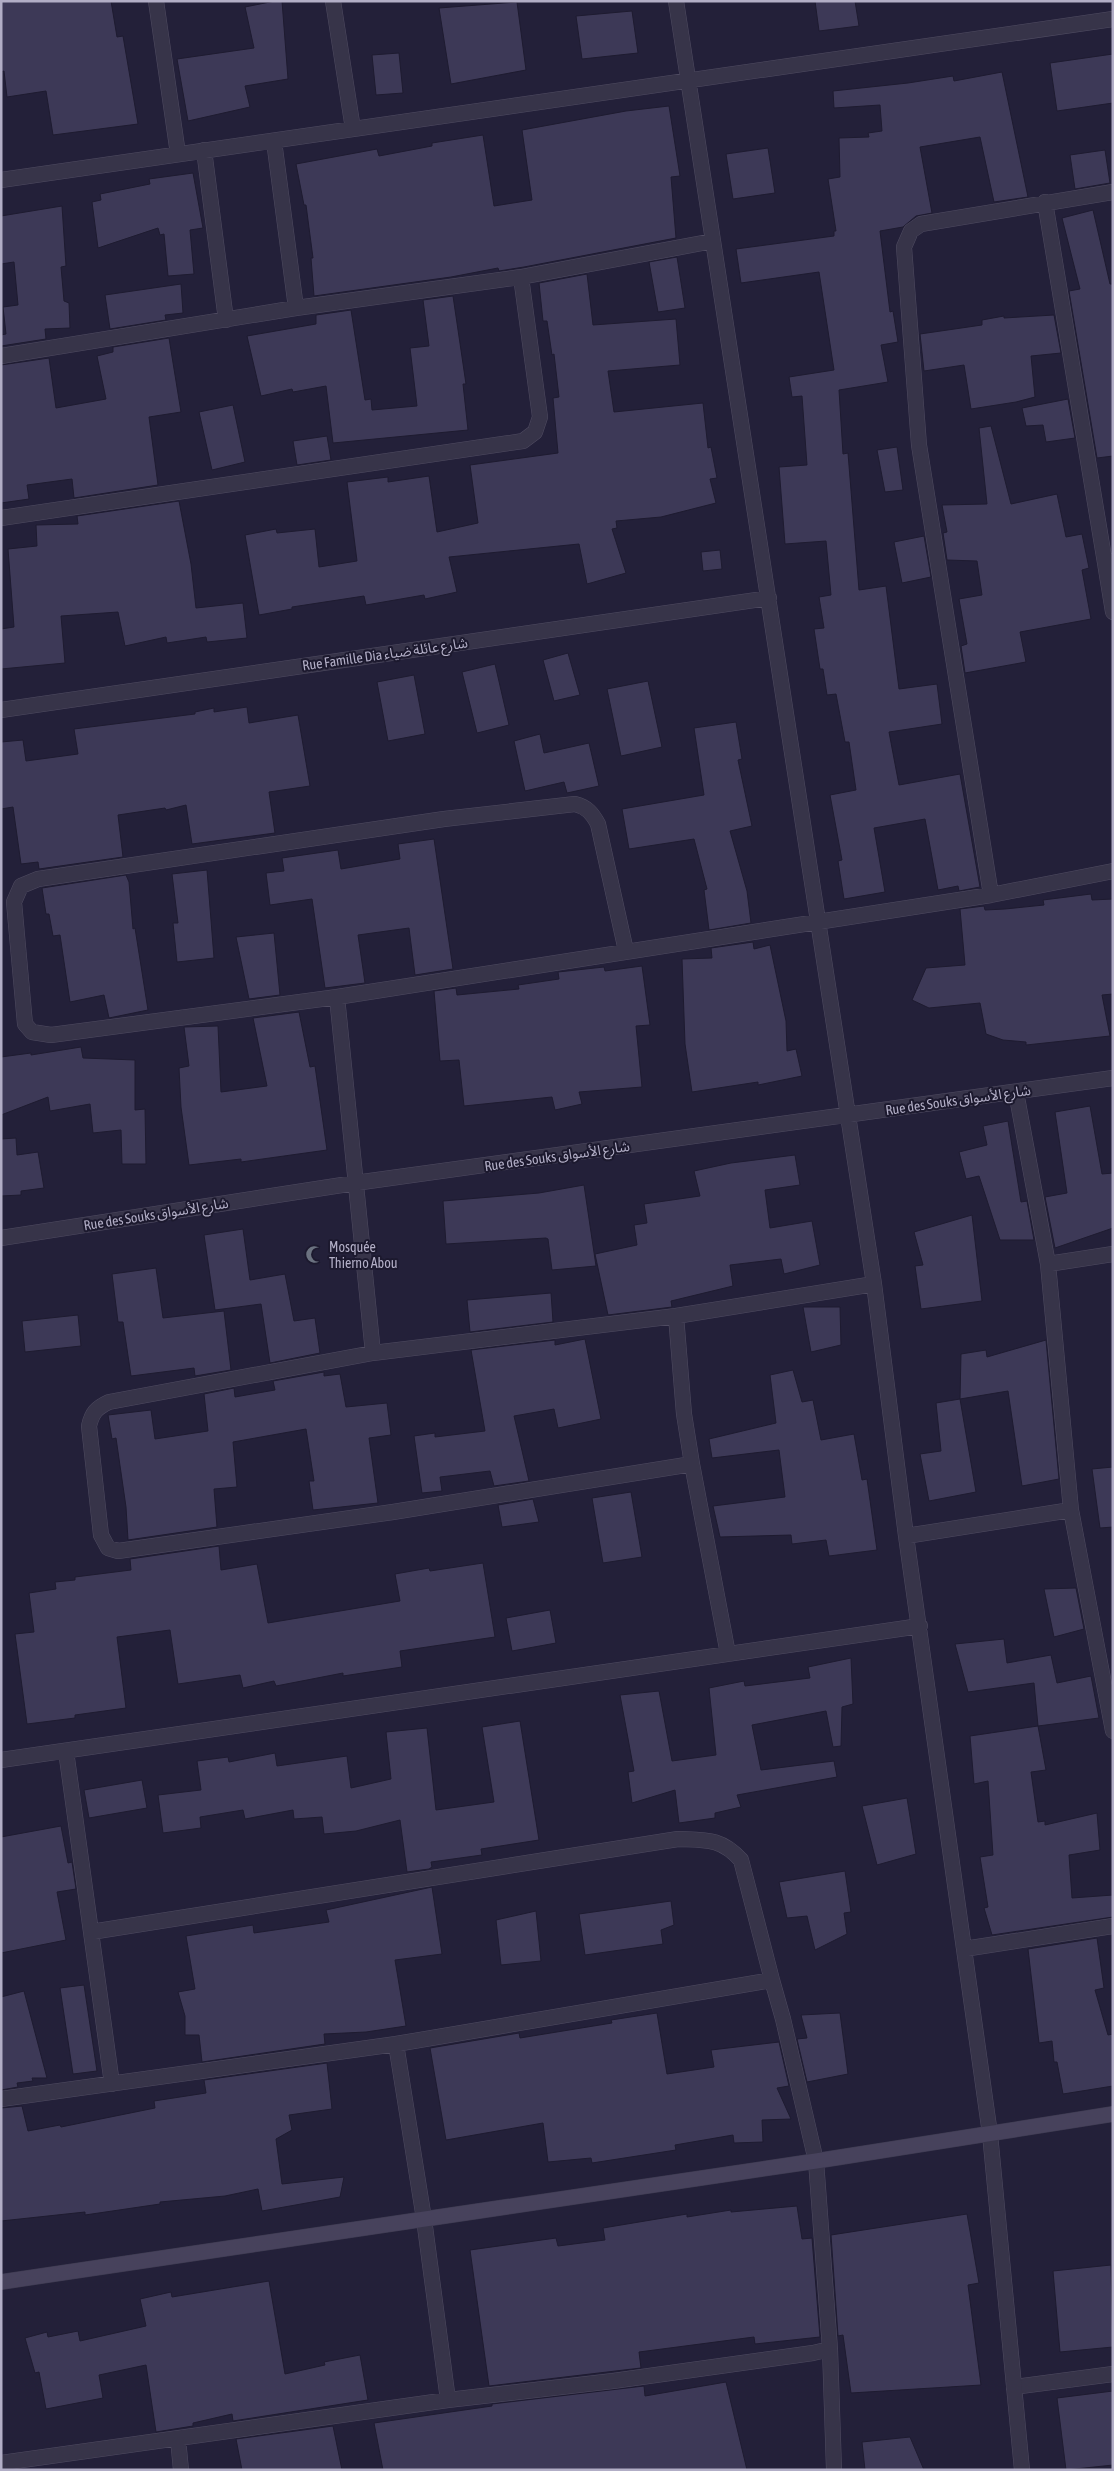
<svg xmlns="http://www.w3.org/2000/svg" width="1114" height="2471" font-family="'Asap Condensed','Noto Sans Arabic',sans-serif">
  <style>
    .building { fill: #3d3957; stroke: #1e1b30 }
    .lines { fill: none; stroke-linecap: round; stroke-linejoin: round }
    .lane-casing { stroke: #4f4b61; stroke-width: 16 }
    .street-casing { stroke: #4f4b61; stroke-width: 16 }
    .secondary-casing { stroke: #3d3a50; stroke-width: 16 }
    .lane { stroke: #373449; stroke-width: 15 }
    .street { stroke: #373449; stroke-width: 15 }
    .secondary { stroke: #47425c; stroke-width: 15 }
    .labels { text-anchor: middle; dominant-baseline: central; stroke-width: 4; stroke-linejoin: round; paint-order: stroke }
    .street-label { font-size: 14px; fill: #b2aec6; stroke: #1c192e }
    .poi-label { font-size: 14px; fill: #b2aec6; stroke: #1c192e; text-anchor: start }
  </style>
  <rect width="100%" height="100%" fill="#232039"/>
  <!-- building -->
  <path class="building" d="M 1,1 L 111,1 L 117,37 L 123,36 L 138,124 L 53,135 L 46,91 L 7,97 L 4,71 L 1,72 Z
    M 275,1 L 282,1 L 288,79 L 245,86 L 250,107 L 188,121 L 177,59 L 254,48 L 245,7 Z
    M 815,1 L 855,1 L 859,26 L 819,31 Z
    M 517,2 L 526,70 L 451,84 L 439,8 Z
    M 632,11 L 638,53 L 582,59 L 576,16 Z
    M 399,53 L 403,93 L 376,95 L 372,55 Z
    M 1113,54 L 1113,103 L 1057,111 L 1050,63 Z
    M 1002,72 L 1028,197 L 994,202 L 980,137 L 920,147 L 932,213 L 916,216 L 903,227 L 880,231 L 890,312 L 893,311 L 898,342 L 881,345 L 888,382 L 839,390 L 843,454 L 848,453 L 859,590 L 886,586 L 899,689 L 937,684 L 942,724 L 889,732 L 899,785 L 960,774 L 980,887 L 959,891 L 958,886 L 938,890 L 925,819 L 874,828 L 885,892 L 844,899 L 838,861 L 842,860 L 830,795 L 856,790 L 849,742 L 845,742 L 836,694 L 827,695 L 823,669 L 820,669 L 814,629 L 824,628 L 819,597 L 831,595 L 826,541 L 785,544 L 779,467 L 807,465 L 802,396 L 792,397 L 789,377 L 834,370 L 819,272 L 741,283 L 736,249 L 834,236 L 834,231 L 836,231 L 828,179 L 840,177 L 839,138 L 869,137 L 868,133 L 882,131 L 880,105 L 834,108 L 833,91 L 908,83 L 953,76 L 954,81 Z
    M 669,106 L 680,176 L 671,177 L 676,238 L 524,267 L 499,271 L 498,268 L 451,277 L 314,296 L 311,258 L 313,258 L 306,205 L 304,205 L 296,164 L 377,149 L 379,156 L 432,146 L 432,143 L 483,135 L 494,206 L 532,200 L 522,130 L 626,111 Z
    M 768,148 L 775,193 L 733,199 L 726,154 Z
    M 1105,150 L 1110,183 L 1075,189 L 1070,155 Z
    M 193,173 L 203,228 L 190,230 L 194,274 L 168,276 L 164,234 L 160,235 L 158,228 L 98,248 L 92,202 L 101,200 L 100,194 L 150,184 L 149,179 Z
    M 62,206 L 66,266 L 61,267 L 64,301 L 69,303 L 70,328 L 45,329 L 46,339 L 1,346 L 1,335 L 6,334 L 3,307 L 18,305 L 14,262 L 1,264 L 1,216 Z
    M 1093,210 L 1110,284 L 1113,284 L 1113,456 L 1097,458 L 1069,291 L 1080,289 L 1062,218 Z
    M 677,257 L 685,308 L 658,312 L 649,262 Z
    M 587,274 L 593,325 L 676,319 L 680,365 L 608,371 L 614,412 L 703,403 L 708,448 L 711,447 L 717,478 L 710,479 L 716,503 L 661,517 L 616,521 L 617,528 L 612,529 L 626,573 L 587,584 L 579,544 L 449,557 L 457,592 L 425,599 L 424,595 L 366,605 L 364,596 L 292,607 L 292,609 L 259,615 L 245,535 L 276,529 L 277,533 L 315,529 L 319,567 L 357,561 L 347,482 L 388,477 L 388,482 L 429,476 L 437,532 L 478,523 L 470,465 L 558,453 L 553,398 L 559,397 L 554,354 L 552,355 L 547,321 L 543,321 L 539,283 Z
    M 181,284 L 183,313 L 165,315 L 166,320 L 110,329 L 105,295 Z
    M 453,296 L 466,384 L 463,384 L 468,430 L 333,443 L 326,386 L 293,392 L 292,389 L 261,396 L 247,336 L 316,324 L 316,315 L 351,310 L 365,400 L 371,399 L 372,410 L 417,406 L 410,348 L 429,346 L 423,300 Z
    M 1054,315 L 1061,353 L 1031,356 L 1035,397 L 1016,402 L 971,409 L 964,365 L 924,371 L 920,334 L 982,325 L 982,320 L 1004,316 L 1004,318 Z
    M 169,338 L 181,412 L 149,417 L 158,485 L 74,498 L 72,479 L 27,485 L 29,499 L 1,503 L 1,365 L 49,358 L 56,408 L 106,399 L 97,356 L 113,352 L 113,347 Z
    M 1068,399 L 1075,438 L 1046,442 L 1043,425 L 1026,426 L 1022,408 Z
    M 233,405 L 245,462 L 212,470 L 199,412 Z
    M 991,426 L 1011,504 L 1057,494 L 1066,537 L 1082,534 L 1089,568 L 1082,570 L 1091,619 L 1020,632 L 1026,662 L 965,673 L 961,646 L 967,644 L 959,599 L 982,595 L 977,561 L 947,560 L 943,533 L 947,532 L 942,505 L 987,504 L 979,428 Z
    M 327,436 L 331,460 L 297,465 L 293,441 Z
    M 897,447 L 903,490 L 885,492 L 877,450 Z
    M 179,501 L 191,564 L 196,608 L 243,603 L 247,638 L 207,642 L 206,637 L 167,643 L 166,637 L 125,646 L 118,612 L 61,616 L 65,663 L 1,669 L 1,629 L 14,627 L 8,549 L 37,546 L 36,525 L 78,524 L 77,516 Z
    M 924,536 L 931,577 L 902,583 L 894,542 Z
    M 720,550 L 722,569 L 703,571 L 701,552 Z
    M 568,653 L 580,695 L 554,701 L 543,660 Z
    M 495,664 L 509,725 L 477,733 L 462,672 Z
    M 414,675 L 425,734 L 388,741 L 377,682 Z
    M 648,681 L 662,747 L 621,756 L 607,689 Z
    M 247,707 L 249,723 L 298,715 L 310,786 L 269,792 L 275,833 L 192,844 L 186,805 L 166,810 L 165,808 L 118,815 L 123,857 L 39,869 L 38,862 L 21,864 L 13,807 L 1,809 L 1,742 L 23,740 L 26,761 L 78,754 L 74,729 L 195,714 L 195,712 L 214,708 L 214,712 Z
    M 736,722 L 742,759 L 738,760 L 752,826 L 730,831 L 747,891 L 751,923 L 709,930 L 704,890 L 707,889 L 694,839 L 629,849 L 622,809 L 704,795 L 694,728 Z
    M 540,734 L 544,753 L 589,743 L 599,786 L 567,793 L 564,782 L 525,791 L 514,741 Z
    M 434,839 L 453,969 L 415,975 L 409,928 L 358,935 L 365,983 L 325,988 L 312,899 L 270,905 L 266,873 L 284,871 L 282,858 L 338,850 L 341,869 L 400,859 L 398,844 Z
    M 207,870 L 214,958 L 177,962 L 173,923 L 178,923 L 172,874 Z
    M 126,875 L 129,882 L 133,929 L 135,928 L 148,1010 L 109,1018 L 104,995 L 70,1002 L 60,935 L 53,936 L 49,914 L 46,914 L 42,888 Z
    M 1091,894 L 1092,900 L 1113,899 L 1113,994 L 1102,995 L 1110,1036 L 1026,1045 L 1026,1042 L 1003,1040 L 986,1034 L 980,1003 L 929,1008 L 912,1000 L 926,968 L 965,965 L 960,909 L 984,906 L 985,910 L 1005,909 L 1044,905 L 1043,900 Z
    M 274,933 L 280,995 L 249,999 L 236,937 Z
    M 753,942 L 754,949 L 770,945 L 786,1021 L 787,1051 L 796,1049 L 802,1076 L 758,1085 L 758,1082 L 692,1092 L 685,1044 L 682,959 L 712,958 L 711,948 Z
    M 642,966 L 650,1025 L 636,1026 L 642,1087 L 579,1092 L 582,1104 L 555,1110 L 552,1097 L 464,1106 L 459,1060 L 440,1061 L 434,991 L 456,988 L 457,995 L 519,989 L 518,985 L 559,979 L 558,972 L 604,967 L 605,971 Z
    M 299,1012 L 310,1067 L 315,1066 L 327,1150 L 241,1162 L 241,1159 L 189,1165 L 181,1107 L 179,1068 L 189,1066 L 184,1027 L 218,1026 L 221,1092 L 267,1086 L 253,1018 Z
    M 81,1047 L 83,1058 L 135,1060 L 135,1110 L 145,1109 L 146,1164 L 122,1164 L 121,1130 L 93,1133 L 90,1104 L 50,1111 L 48,1097 L 1,1115 L 1,1057 L 31,1053 L 31,1055 Z
    M 1090,1106 L 1102,1174 L 1113,1173 L 1113,1228 L 1055,1248 L 1045,1197 L 1067,1193 L 1055,1112 Z
    M 1008,1121 L 1021,1202 L 1027,1201 L 1034,1240 L 1000,1240 L 979,1176 L 966,1179 L 959,1152 L 987,1145 L 983,1126 Z
    M 16,1138 L 17,1155 L 38,1152 L 44,1188 L 21,1191 L 21,1195 L 1,1196 L 1,1139 Z
    M 795,1155 L 800,1185 L 765,1190 L 770,1228 L 812,1221 L 820,1265 L 784,1274 L 781,1259 L 730,1265 L 733,1286 L 671,1301 L 672,1307 L 608,1315 L 595,1254 L 637,1245 L 634,1225 L 647,1223 L 644,1204 L 700,1196 L 694,1171 L 731,1163 Z
    M 584,1185 L 596,1266 L 552,1270 L 548,1239 L 546,1238 L 446,1244 L 443,1201 L 539,1193 Z
    M 972,1215 L 982,1301 L 921,1309 L 915,1266 L 923,1265 L 914,1232 Z
    M 243,1229 L 250,1280 L 285,1274 L 294,1321 L 315,1318 L 320,1353 L 270,1363 L 261,1304 L 215,1310 L 204,1235 Z
    M 156,1268 L 163,1318 L 224,1311 L 231,1370 L 195,1376 L 194,1368 L 131,1376 L 123,1322 L 118,1322 L 112,1274 Z
    M 551,1293 L 553,1322 L 470,1332 L 467,1300 Z
    M 803,1307 L 840,1307 L 841,1345 L 811,1352 Z
    M 78,1315 L 81,1346 L 25,1352 L 22,1321 Z
    M 585,1339 L 601,1419 L 558,1428 L 554,1409 L 514,1416 L 529,1481 L 494,1486 L 490,1471 L 440,1477 L 442,1491 L 422,1493 L 414,1436 L 435,1433 L 435,1437 L 485,1431 L 471,1350 L 555,1340 L 555,1345 Z
    M 1046,1340 L 1059,1479 L 1022,1486 L 1008,1391 L 960,1399 L 961,1354 L 986,1350 L 987,1357 Z
    M 793,1370 L 802,1402 L 813,1400 L 821,1440 L 854,1434 L 862,1480 L 867,1479 L 877,1550 L 829,1556 L 826,1540 L 792,1544 L 791,1535 L 720,1537 L 713,1506 L 785,1497 L 779,1450 L 712,1458 L 709,1439 L 776,1423 L 770,1375 Z
    M 324,1372 L 324,1376 L 340,1374 L 346,1407 L 387,1403 L 391,1435 L 369,1438 L 378,1503 L 313,1510 L 309,1481 L 314,1481 L 306,1429 L 233,1442 L 237,1487 L 214,1489 L 217,1527 L 128,1540 L 126,1507 L 116,1438 L 112,1439 L 108,1415 L 151,1410 L 155,1439 L 208,1431 L 204,1394 L 234,1388 L 235,1397 L 275,1390 L 273,1381 Z
    M 960,1399 L 976,1492 L 929,1501 L 920,1454 L 941,1451 L 936,1403 Z
    M 1113,1467 L 1113,1527 L 1100,1528 L 1092,1469 Z
    M 631,1492 L 642,1557 L 603,1563 L 592,1498 Z
    M 533,1499 L 539,1522 L 502,1527 L 498,1505 Z
    M 219,1546 L 221,1570 L 257,1564 L 268,1623 L 400,1601 L 395,1574 L 429,1568 L 430,1571 L 483,1563 L 495,1637 L 400,1651 L 402,1667 L 343,1676 L 343,1673 L 276,1686 L 274,1681 L 243,1688 L 240,1675 L 178,1684 L 170,1630 L 117,1637 L 126,1708 L 75,1715 L 75,1718 L 27,1724 L 15,1634 L 34,1632 L 29,1593 L 56,1589 L 55,1582 L 75,1580 L 75,1577 L 131,1570 L 130,1559 Z
    M 1076,1588 L 1084,1629 L 1054,1637 L 1044,1589 Z
    M 550,1610 L 556,1643 L 512,1651 L 506,1618 Z
    M 1004,1639 L 1007,1663 L 1051,1655 L 1057,1683 L 1091,1676 L 1099,1718 L 1038,1726 L 1034,1683 L 968,1692 L 955,1644 Z
    M 851,1658 L 853,1704 L 842,1707 L 841,1746 L 833,1747 L 826,1711 L 752,1725 L 761,1770 L 834,1761 L 837,1777 L 737,1795 L 741,1807 L 715,1813 L 715,1818 L 679,1823 L 675,1790 L 632,1803 L 628,1772 L 634,1771 L 620,1695 L 659,1691 L 672,1761 L 716,1755 L 709,1688 L 744,1681 L 745,1686 L 810,1678 L 808,1667 Z
    M 520,1721 L 539,1840 L 481,1849 L 482,1855 L 431,1862 L 432,1867 L 429,1869 L 407,1872 L 400,1820 L 356,1831 L 324,1834 L 322,1817 L 294,1819 L 293,1810 L 245,1819 L 243,1810 L 200,1817 L 201,1828 L 163,1833 L 158,1795 L 201,1790 L 197,1761 L 228,1757 L 229,1762 L 275,1753 L 277,1766 L 347,1756 L 351,1788 L 391,1779 L 386,1732 L 427,1728 L 436,1810 L 494,1802 L 482,1727 Z
    M 1038,1726 L 1046,1770 L 1031,1772 L 1038,1822 L 1045,1821 L 1045,1825 L 1097,1813 L 1100,1850 L 1069,1855 L 1072,1898 L 1113,1895 L 1113,1917 L 992,1935 L 984,1908 L 988,1907 L 980,1857 L 993,1855 L 988,1781 L 974,1784 L 970,1736 Z
    M 142,1780 L 147,1808 L 89,1818 L 84,1790 Z
    M 907,1798 L 916,1854 L 877,1865 L 862,1806 Z
    M 61,1826 L 68,1863 L 72,1862 L 76,1889 L 57,1892 L 66,1940 L 1,1953 L 1,1837 Z
    M 845,1871 L 851,1912 L 844,1913 L 847,1934 L 815,1950 L 807,1916 L 787,1918 L 779,1882 Z
    M 432,1887 L 442,1954 L 395,1960 L 406,2026 L 366,2032 L 324,2034 L 325,2044 L 202,2062 L 199,2035 L 185,2035 L 185,2016 L 178,1992 L 195,1989 L 186,1936 L 253,1925 L 254,1933 L 329,1922 L 326,1910 Z
    M 671,1901 L 674,1925 L 661,1930 L 663,1944 L 585,1955 L 579,1914 Z
    M 536,1911 L 541,1961 L 501,1965 L 496,1920 Z
    M 1097,1938 L 1104,1988 L 1095,1990 L 1108,2035 L 1113,2034 L 1113,2086 L 1063,2094 L 1057,2062 L 1054,2062 L 1052,2041 L 1039,2043 L 1028,1949 Z
    M 84,1985 L 97,2071 L 73,2074 L 60,1988 Z
    M 24,1991 L 47,2078 L 32,2078 L 33,2081 L 17,2083 L 18,2087 L 1,2090 L 1,1997 Z
    M 657,2013 L 667,2074 L 714,2067 L 711,2050 L 779,2042 L 789,2086 L 777,2088 L 791,2119 L 762,2120 L 763,2142 L 734,2143 L 733,2135 L 675,2145 L 676,2150 L 592,2163 L 591,2158 L 548,2162 L 543,2123 L 446,2140 L 430,2048 L 519,2033 L 520,2038 L 612,2023 L 611,2020 Z
    M 840,2013 L 848,2074 L 807,2082 L 797,2039 L 807,2038 L 801,2015 Z
    M 327,2063 L 332,2109 L 289,2115 L 292,2130 L 276,2139 L 282,2184 L 344,2177 L 340,2197 L 262,2211 L 258,2189 L 225,2196 L 160,2202 L 160,2204 L 85,2215 L 85,2212 L 1,2221 L 1,2108 L 22,2106 L 28,2131 L 60,2125 L 61,2127 L 155,2108 L 154,2101 L 206,2093 L 204,2080 Z
    M 797,2206 L 802,2239 L 812,2238 L 820,2337 L 755,2344 L 754,2337 L 639,2352 L 641,2368 L 489,2386 L 470,2250 L 556,2238 L 558,2246 L 605,2240 L 603,2228 L 687,2214 L 687,2217 L 731,2210 L 731,2212 Z
    M 967,2214 L 979,2283 L 968,2285 L 981,2385 L 851,2393 L 843,2335 L 838,2336 L 831,2235 Z
    M 1111,2265 L 1113,2347 L 1060,2352 L 1053,2271 Z
    M 269,2281 L 285,2374 L 325,2365 L 324,2362 L 360,2355 L 368,2400 L 233,2421 L 232,2414 L 193,2423 L 193,2426 L 156,2432 L 146,2365 L 99,2375 L 103,2398 L 46,2409 L 39,2372 L 35,2373 L 25,2338 L 47,2332 L 48,2337 L 78,2331 L 80,2341 L 146,2326 L 140,2299 L 171,2292 L 172,2297 Z
    M 726,2382 L 747,2470 L 383,2470 L 374,2423 L 492,2406 L 492,2404 L 644,2386 L 645,2396 Z
    M 1113,2391 L 1113,2465 L 1066,2470 L 1057,2398 Z
    M 333,2426 L 342,2470 L 242,2470 L 236,2439 Z
    M 910,2437 L 924,2470 L 865,2470 L 862,2442 Z"/>
  <g class="lines">
    <defs>
      <path id="lane" d="M 1014,2387 L 1113,2374"/>
      <path id="street" d="M 156,1 L 178,154
        M 333,1 L 353,129
        M 676,1 L 874,1284 L 906,1536 L 990,2134 L 1022,2470
        M 274,141 L 296,308
        M 204,150 L 226,320
        M 1,180 L 1113,19
        M 1045,202 L 1105,563
        M 1,356 L 296,308 L 521,277 L 713,241
        M 1,518 L 523,441 L 535,432 L 540,417 L 521,277
        M 1113,561 L 1105,563 L 1113,612
        M 1,710 L 769,598
        M 991,895 L 919,445 L 904,247 L 911,231 L 921,224 L 1113,192
        M 626,951 L 598,824 C 592,813 587,807 575,804 L 444,819 L 38,879 L 21,886 L 14,902 L 25,1024 L 32,1032 L 51,1035 L 337,997 L 991,895 L 1113,871
        M 337,997 L 373,1353
        M 1016,1092 L 1048,1264 L 1071,1510 L 1113,1731
        M 1,1238 L 355,1183 L 1113,1078
        M 1048,1264 L 1113,1254
        M 676,1316 L 684,1414 L 692,1464 L 393,1512 L 118,1551 L 108,1548 L 101,1535 L 89,1426 C 92,1413 96,1408 109,1402 L 373,1353 L 676,1316 L 874,1284
        M 692,1464 L 728,1654
        M 906,1536 L 1071,1510
        M 66,1751 L 112,2084
        M 1,1760 L 920,1626
        M 91,1932 L 678,1839 C 706,1840 721,1838 741,1860 L 772,1980
        M 964,1949 L 1113,1926
        M 396,2044 L 424,2219 L 448,2400
        M 1,2099 L 396,2044 L 772,1980 L 783,2019 L 816,2161 L 830,2349 L 813,2353 L 613,2381 L 448,2400 L 1,2463
        M 830,2349 L 834,2470
        M 178,2439 L 181,2470"/>
      <path id="secondary" d="M 1,2282 L 816,2161 L 1113,2114"/>
    </defs>
    <!-- lane casing -->
    <use href="#lane" class="lane-casing"/>
    <!-- street casing -->
    <use href="#street" class="street-casing"/>
    <!-- secondary casing -->
    <use href="#secondary" class="secondary-casing"/>
    <!-- lane -->
    <use href="#lane" class="lane"/>
    <!-- street -->
    <use href="#street" class="street"/>
    <!-- secondary -->
    <use href="#secondary" class="secondary"/>
  </g>
  <!-- icons -->
  <defs>
    <symbol id="mosque-bare" viewBox="-9 -9 18 18"><path d="M3.5-4.9A6 6 0 1 0 3.5 4.9A5 5 0 1 1 3.5-4.9Z" fill="#6b7280" stroke="#1c192e" stroke-width="2.5" paint-order="stroke"/></symbol>
  </defs>
  <g fill-rule="evenodd">
    <use href="#mosque-bare" x="302" y="1242" width="25" height="25"/>
  </g>
  <g class="labels">
    <!-- street labels -->
    <g class="street-label">
      <text transform="translate(385 654) rotate(-8)">Rue Famille Dia شارع عائلة ضياء</text>
      <text transform="translate(958 1100) rotate(-8)">Rue des Souks شارع الأسواق</text>
      <text transform="translate(557 1156) rotate(-8)">Rue des Souks شارع الأسواق</text>
      <text transform="translate(156 1214) rotate(-9)">Rue des Souks شارع الأسواق</text>
    </g>
    <!-- poi labels -->
    <g class="poi-label">
      <text x="329" y="1247">Mosquée<tspan x="329" dy="16">Thierno Abou</tspan></text>
    </g>
  </g>
  <!-- border -->
  <rect width="1114" height="2471" fill="none" stroke="#b2aec6" stroke-width="5"/>
</svg>
